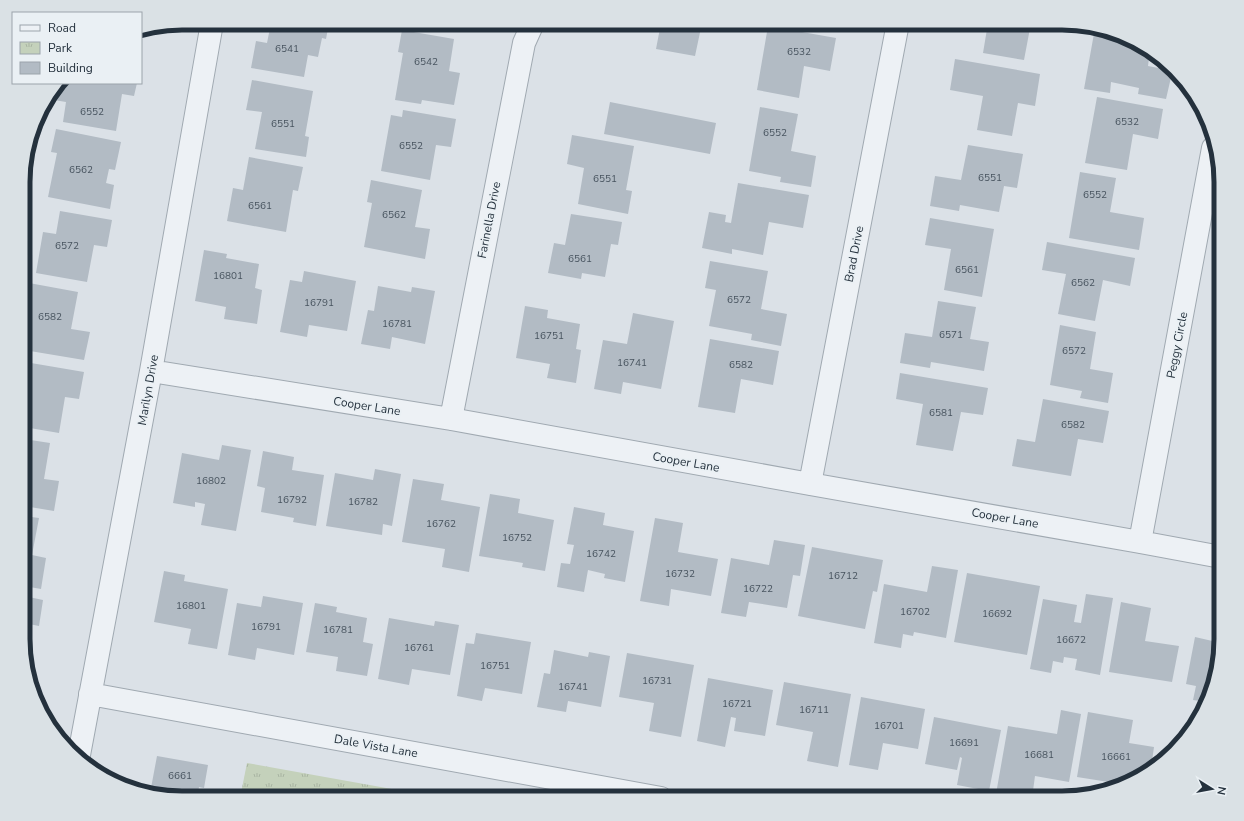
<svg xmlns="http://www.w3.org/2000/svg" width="1244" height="821" font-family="'Nunito Sans',sans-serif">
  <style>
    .park { fill: url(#park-tufts) }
    .building { fill: #b2bbc4 }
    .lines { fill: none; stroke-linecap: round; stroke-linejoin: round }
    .minor-casing { stroke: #a0a9b1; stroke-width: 24 }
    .minor { stroke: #edf1f5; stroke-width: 22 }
    .labels { text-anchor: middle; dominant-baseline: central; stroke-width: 3.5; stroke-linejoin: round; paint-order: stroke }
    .number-label { font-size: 10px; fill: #48545f }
    .street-label { font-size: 12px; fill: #24313d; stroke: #eaf0f4 }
    .rim { fill: none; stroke: #24313d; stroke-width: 5 }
  </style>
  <defs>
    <pattern id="park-tufts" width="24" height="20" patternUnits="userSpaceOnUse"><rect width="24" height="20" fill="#c4d1bb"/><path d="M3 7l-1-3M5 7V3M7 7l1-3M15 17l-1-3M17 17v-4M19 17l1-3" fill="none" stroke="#a8b4a2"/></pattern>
  </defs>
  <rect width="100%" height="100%" fill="#dbe1e7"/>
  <!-- park -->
  <path class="park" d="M 247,763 L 442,798 L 240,798 Z"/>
  <!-- building -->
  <path class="building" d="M 271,23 L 329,23 L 326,39 L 322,38 L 318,57 L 308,55 L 304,77 L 251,68 L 256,41 L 267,43 Z
    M 425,23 L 464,23 L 462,30 Z
    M 661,23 L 702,23 L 695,56 L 656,49 Z
    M 988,23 L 1031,23 L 1024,60 L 983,53 Z
    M 768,26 L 836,38 L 830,71 L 804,66 L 799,98 L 757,90 Z
    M 1095,28 L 1113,31 L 1150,50 L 1148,66 L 1169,70 L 1172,73 L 1166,99 L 1138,94 L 1139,88 L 1111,82 L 1110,93 L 1084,89 Z
    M 402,30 L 454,39 L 449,71 L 460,73 L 454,105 L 422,100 L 421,104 L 395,100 L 403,53 L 398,52 Z
    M 955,59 L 1040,74 L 1035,106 L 1018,103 L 1012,136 L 977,130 L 983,96 L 950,90 Z
    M 252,80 L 313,91 L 305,136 L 309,137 L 306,157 L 255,149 L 262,112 L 246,110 Z
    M 61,83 L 137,83 L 134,96 L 122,94 L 116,131 L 63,122 L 66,102 L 54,100 L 55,91 Z
    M 1097,97 L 1163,109 L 1158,139 L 1133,134 L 1127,170 L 1085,163 Z
    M 610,102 L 716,123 L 710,154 L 604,134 Z
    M 760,107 L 798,114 L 791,151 L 816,156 L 811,187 L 780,182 L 781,177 L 749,171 Z
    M 403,110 L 456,119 L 451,147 L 436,145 L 430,180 L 381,171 L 391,115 L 402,117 Z
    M 56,129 L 121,142 L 115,170 L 109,169 L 106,183 L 114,185 L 110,209 L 48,197 L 57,153 L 51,152 Z
    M 572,135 L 634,146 L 626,190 L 632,191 L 628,214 L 578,204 L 584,168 L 567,164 Z
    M 968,145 L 1023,154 L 1017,188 L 1004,186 L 999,212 L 960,205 L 959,211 L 930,206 L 935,176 L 961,180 Z
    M 249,157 L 303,167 L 298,191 L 293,190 L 286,232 L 227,221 L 233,188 L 243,190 Z
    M 1080,172 L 1116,178 L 1110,212 L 1144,218 L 1139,250 L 1069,238 Z
    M 371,180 L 422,190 L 415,227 L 430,229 L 425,259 L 364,247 L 372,203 L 367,202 Z
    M 738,183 L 809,195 L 803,228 L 769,222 L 763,255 L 732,249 L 732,254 L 702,248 L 709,212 L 726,215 L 725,222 L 731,223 Z
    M 60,211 L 112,220 L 107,247 L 94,245 L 87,282 L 36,273 L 43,232 L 56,234 Z
    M 571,214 L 622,222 L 618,245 L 611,244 L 605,277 L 582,273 L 581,279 L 548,273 L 554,243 L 565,245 Z
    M 930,218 L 994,229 L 982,297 L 944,290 L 951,249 L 925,245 Z
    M 1047,242 L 1135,258 L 1130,286 L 1103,280 L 1095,321 L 1058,314 L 1066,274 L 1042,270 Z
    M 204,250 L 227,254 L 226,258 L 259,264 L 255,288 L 262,290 L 257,324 L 224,319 L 226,307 L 195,301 Z
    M 710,261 L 768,271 L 761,309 L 787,314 L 781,346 L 751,340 L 752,334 L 709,326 L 716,290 L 705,288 Z
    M 304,271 L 356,281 L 347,331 L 309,325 L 307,337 L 280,332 L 290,280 L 302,282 Z
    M 29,283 L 78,292 L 71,329 L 90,332 L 84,360 L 24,350 L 24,330 L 29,305 L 25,304 Z
    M 378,286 L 411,292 L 412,287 L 435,291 L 425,344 L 392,337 L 390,349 L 361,344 L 368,310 L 374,311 Z
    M 938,301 L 976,307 L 970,339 L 989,342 L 984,371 L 931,362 L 930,368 L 900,363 L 905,333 L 932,337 Z
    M 525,306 L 548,310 L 547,318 L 580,324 L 576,349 L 581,350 L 576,383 L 547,378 L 550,364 L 516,358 Z
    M 633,313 L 674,321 L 661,389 L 623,382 L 621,394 L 594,389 L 603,340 L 627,344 Z
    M 1060,325 L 1096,332 L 1090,369 L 1113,373 L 1108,403 L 1080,398 L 1082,391 L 1050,385 Z
    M 710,339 L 779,351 L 773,385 L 741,379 L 735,413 L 698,407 Z
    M 31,363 L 84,372 L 79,399 L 65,397 L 59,433 L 24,427 L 24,385 L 27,386 Z
    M 900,373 L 988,388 L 983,415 L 961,412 L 953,451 L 916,445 L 923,404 L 896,399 Z
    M 1043,399 L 1109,411 L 1103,443 L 1078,439 L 1071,476 L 1012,466 L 1017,439 L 1035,442 Z
    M 24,439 L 50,443 L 44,479 L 59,481 L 54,511 L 24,506 Z
    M 222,445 L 251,450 L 236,531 L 201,525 L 205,504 L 195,502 L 195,507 L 173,503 L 182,453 L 219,460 Z
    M 263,451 L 294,457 L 292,470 L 324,475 L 316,526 L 293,522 L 294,518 L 261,512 L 265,488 L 257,486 Z
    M 375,469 L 401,474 L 392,526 L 383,524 L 382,535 L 326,526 L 335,473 L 373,480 Z
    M 413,479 L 444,484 L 441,500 L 480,507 L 469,572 L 442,567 L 445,549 L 402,542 Z
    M 490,494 L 520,499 L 518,513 L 554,520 L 545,571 L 522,567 L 523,563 L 479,556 Z
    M 574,507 L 605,513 L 603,525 L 634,531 L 625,582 L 604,578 L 605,574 L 588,570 L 584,592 L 557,587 L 561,563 L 570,564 L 574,545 L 567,544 Z
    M 24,516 L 39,518 L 32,555 L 46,558 L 41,589 L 24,586 Z
    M 655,518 L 683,523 L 678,552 L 718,559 L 711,596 L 671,589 L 669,606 L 640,601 Z
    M 774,540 L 805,545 L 800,576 L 793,575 L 787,608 L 749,602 L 746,617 L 721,613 L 731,558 L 769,565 Z
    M 812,547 L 883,560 L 877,592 L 873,591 L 865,629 L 798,616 Z
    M 932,566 L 958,570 L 946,638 L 914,632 L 913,636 L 903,634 L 901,648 L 874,643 L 884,584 L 927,592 Z
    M 164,571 L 185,575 L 184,581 L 228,589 L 217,649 L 188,644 L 191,629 L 154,622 Z
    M 967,573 L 1040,586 L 1027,655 L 954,642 Z
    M 1086,594 L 1113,598 L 1100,675 L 1075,670 L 1077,659 L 1064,657 L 1063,663 L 1053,661 L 1051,673 L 1030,669 L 1043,599 L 1077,605 L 1074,622 L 1081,623 Z
    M 24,596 L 43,600 L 39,626 L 24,623 Z
    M 263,596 L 303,603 L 294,655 L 257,648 L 255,660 L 228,655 L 237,603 L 261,607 Z
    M 1121,602 L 1151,608 L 1145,641 L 1179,646 L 1172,682 L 1109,672 Z
    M 315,603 L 337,607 L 336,612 L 367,618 L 363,642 L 373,644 L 367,676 L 336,671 L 338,657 L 306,652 Z
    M 389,618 L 434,626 L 435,621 L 459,625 L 450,675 L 412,669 L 409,685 L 378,679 Z
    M 476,633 L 531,642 L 522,694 L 485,688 L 482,701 L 457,696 L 466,643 L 474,644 Z
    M 1195,637 L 1221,643 L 1221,649 L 1213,690 L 1206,702 L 1193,700 L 1196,686 L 1186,684 Z
    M 554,650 L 588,657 L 589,652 L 610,656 L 601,707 L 568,701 L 566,712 L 537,707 L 544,673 L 550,674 Z
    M 627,653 L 694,665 L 681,737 L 649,731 L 654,703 L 619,697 Z
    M 708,678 L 773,690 L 765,736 L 734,731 L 736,718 L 731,717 L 725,747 L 697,741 Z
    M 784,682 L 851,694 L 838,767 L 807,761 L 813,732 L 776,725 Z
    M 861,697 L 925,709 L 918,749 L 883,743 L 878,770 L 849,765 Z
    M 1061,710 L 1081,714 L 1069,782 L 1035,776 L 1032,798 L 1020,798 L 996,794 L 1008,726 L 1057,734 Z
    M 1088,712 L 1133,720 L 1129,743 L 1154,747 L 1151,768 L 1141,777 L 1115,785 L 1115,783 L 1077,777 Z
    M 934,717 L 1001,730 L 989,791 L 957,785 L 962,758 L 960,757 L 957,770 L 925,764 Z
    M 157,756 L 208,765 L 204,788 L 199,787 L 197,798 L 182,798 L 138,791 L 138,786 L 151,788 Z"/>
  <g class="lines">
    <defs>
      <path id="minor" d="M 151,371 L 451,419 L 810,484 L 1140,542 L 1221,557
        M 451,419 L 524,43 L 533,23
        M 810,484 L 898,23
        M 1140,542 L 1213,148
        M 90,694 L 661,798
        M 79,755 L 151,371 L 212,23"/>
    </defs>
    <!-- minor casing -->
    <use href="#minor" class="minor-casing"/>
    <!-- minor -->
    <use href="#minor" class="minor"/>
  </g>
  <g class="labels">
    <!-- number labels -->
    <g class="number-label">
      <text x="287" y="49">6541</text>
      <text x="799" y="52">6532</text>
      <text x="426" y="62">6542</text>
      <text x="92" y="112">6552</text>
      <text x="1127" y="122">6532</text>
      <text x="283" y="124">6551</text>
      <text x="775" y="133">6552</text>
      <text x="411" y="146">6552</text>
      <text x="81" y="170">6562</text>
      <text x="990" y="178">6551</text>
      <text x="605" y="179">6551</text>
      <text x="1095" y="195">6552</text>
      <text x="260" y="206">6561</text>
      <text x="394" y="215">6562</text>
      <text x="67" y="246">6572</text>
      <text x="580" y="259">6561</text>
      <text x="967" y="270">6561</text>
      <text x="228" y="276">16801</text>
      <text x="1083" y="283">6562</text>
      <text x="739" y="300">6572</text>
      <text x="319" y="303">16791</text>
      <text x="50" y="317">6582</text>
      <text x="397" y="324">16781</text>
      <text x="951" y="335">6571</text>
      <text x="549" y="336">16751</text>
      <text x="1074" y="351">6572</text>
      <text x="632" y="363">16741</text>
      <text x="741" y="365">6582</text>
      <text x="941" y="413">6581</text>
      <text x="1073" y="425">6582</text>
      <text x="211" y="481">16802</text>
      <text x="292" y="500">16792</text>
      <text x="363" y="502">16782</text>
      <text x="441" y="524">16762</text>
      <text x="517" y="538">16752</text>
      <text x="601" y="554">16742</text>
      <text x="680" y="574">16732</text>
      <text x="843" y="576">16712</text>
      <text x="758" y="589">16722</text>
      <text x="191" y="606">16801</text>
      <text x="915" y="612">16702</text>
      <text x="997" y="614">16692</text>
      <text x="266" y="627">16791</text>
      <text x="338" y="630">16781</text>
      <text x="1071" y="640">16672</text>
      <text x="419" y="648">16761</text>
      <text x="495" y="666">16751</text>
      <text x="657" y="681">16731</text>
      <text x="573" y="687">16741</text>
      <text x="737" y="704">16721</text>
      <text x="814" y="710">16711</text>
      <text x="889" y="726">16701</text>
      <text x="964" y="743">16691</text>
      <text x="1039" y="755">16681</text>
      <text x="1116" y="757">16661</text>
      <text x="180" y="776">6661</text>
    </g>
    <!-- street labels -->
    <g class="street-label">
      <text transform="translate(489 220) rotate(-79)">Farinella Drive</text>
      <text transform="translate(854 254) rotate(-79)">Brad Drive</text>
      <text transform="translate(1177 345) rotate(-79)">Peggy Circle</text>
      <text transform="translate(148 390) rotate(-80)">Marilyn Drive</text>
      <text transform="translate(367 406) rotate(9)">Cooper Lane</text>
      <text transform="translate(686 462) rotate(10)">Cooper Lane</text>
      <text transform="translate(1005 518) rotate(10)">Cooper Lane</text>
      <text transform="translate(376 746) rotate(10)">Dale Vista Lane</text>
    </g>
  </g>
  <!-- crop -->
  <path d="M0 0H1244V821H0ZM182 30H1062A152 152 0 0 1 1214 182V639A152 152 0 0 1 1062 791H182A152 152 0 0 1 30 639V182A152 152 0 0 1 182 30Z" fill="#dae1e5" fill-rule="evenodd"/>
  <path class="rim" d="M182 30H1062A152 152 0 0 1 1214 182V639A152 152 0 0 1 1062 791H182A152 152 0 0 1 30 639V182A152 152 0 0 1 182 30Z"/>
  <!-- legend -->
  <rect x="12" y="12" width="130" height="72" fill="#eaf0f4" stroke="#9ba4ab"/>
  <rect x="20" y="25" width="20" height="6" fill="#edf1f5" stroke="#9ba4ab"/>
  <text x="48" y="32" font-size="12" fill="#24313d">Road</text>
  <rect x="20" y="42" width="20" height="12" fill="url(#park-tufts)" stroke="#9ba4ab"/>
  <text x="48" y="52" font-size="12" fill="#24313d">Park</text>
  <rect x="20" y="62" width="20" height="12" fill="#b2bbc4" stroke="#9ba4ab"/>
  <text x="48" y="72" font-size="12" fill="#24313d">Building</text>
  <!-- north arrow -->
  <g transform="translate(1212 789) rotate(101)" stroke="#eaf0f4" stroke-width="3" paint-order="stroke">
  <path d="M0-3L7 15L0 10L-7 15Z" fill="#24313d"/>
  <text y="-6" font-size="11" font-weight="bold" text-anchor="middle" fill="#24313d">N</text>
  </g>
</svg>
